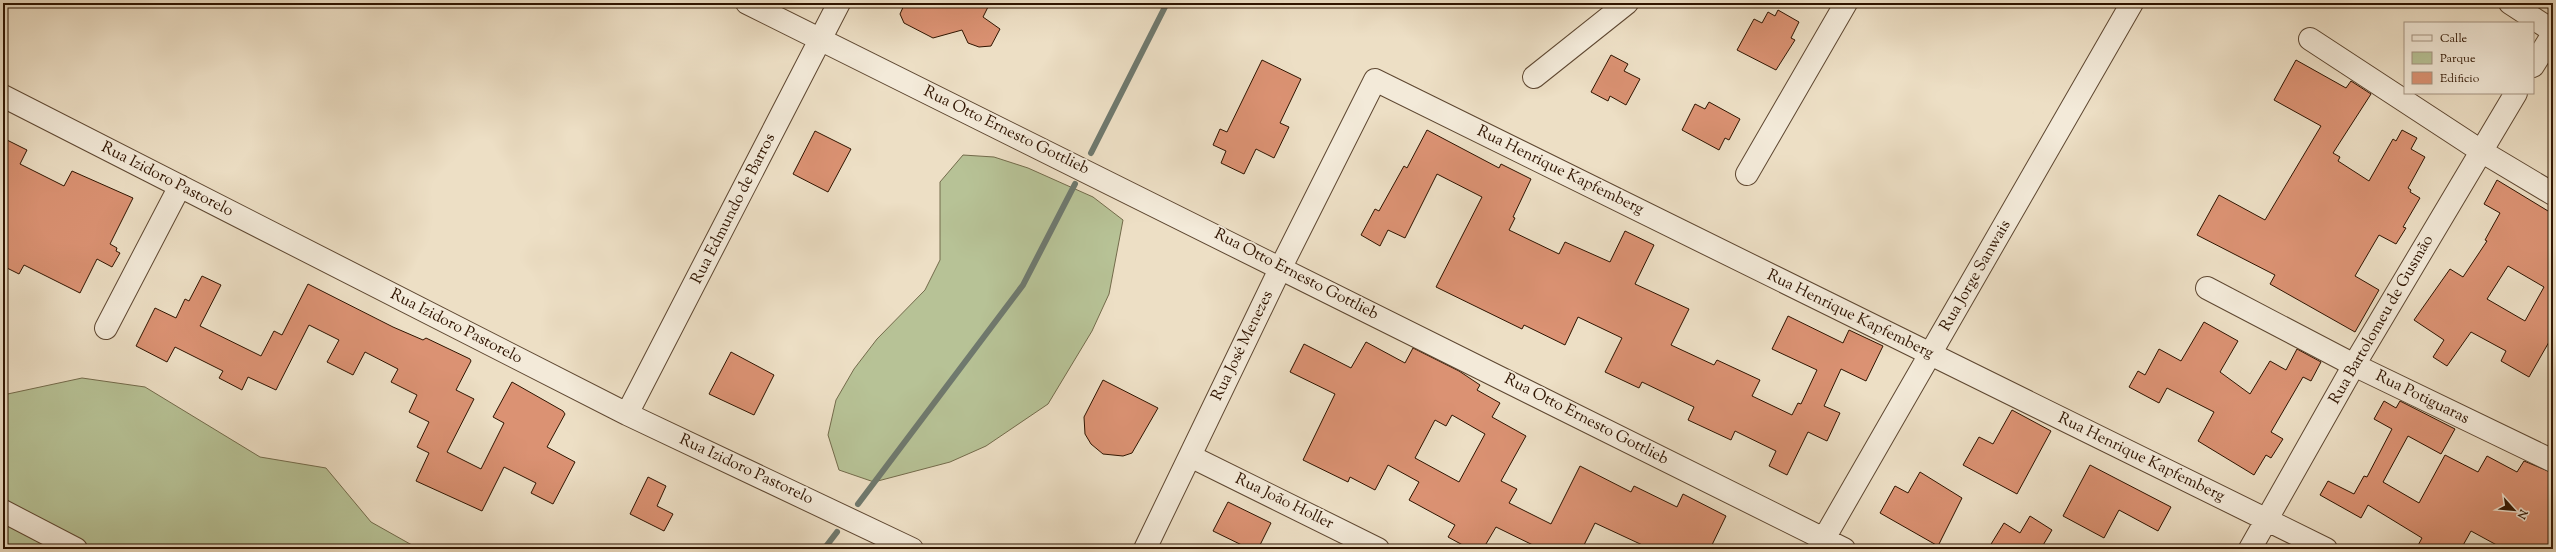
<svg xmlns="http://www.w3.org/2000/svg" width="2556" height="552" font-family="'Sorts Mill Goudy',serif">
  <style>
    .green { fill: #b7c296; stroke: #736b4b }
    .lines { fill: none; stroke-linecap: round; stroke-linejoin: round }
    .stream { stroke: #6f796e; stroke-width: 6 }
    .building { fill: #db9273; stroke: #2f1400; fill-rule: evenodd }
    .minor-casing { stroke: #5e4731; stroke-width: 24 }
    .minor { stroke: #f3ead9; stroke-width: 22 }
    .labels { text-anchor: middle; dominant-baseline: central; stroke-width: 4; stroke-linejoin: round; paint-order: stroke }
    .street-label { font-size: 16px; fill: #2f1400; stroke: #f3ead9 }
  </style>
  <rect width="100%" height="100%" fill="#eddfc5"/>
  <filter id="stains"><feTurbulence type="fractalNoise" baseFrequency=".005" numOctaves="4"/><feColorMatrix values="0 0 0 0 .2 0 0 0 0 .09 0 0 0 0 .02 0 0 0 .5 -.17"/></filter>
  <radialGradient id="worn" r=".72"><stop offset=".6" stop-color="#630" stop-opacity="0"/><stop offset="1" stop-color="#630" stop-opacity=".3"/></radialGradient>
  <!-- green -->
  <path class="green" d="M 963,155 L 994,157 L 1028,168 L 1093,197 L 1123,220 L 1109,294 L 1092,331 L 1048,404 L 986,446 L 950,462 L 874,482 L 839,470 L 828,435 L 836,400 L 854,369 L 877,339 L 925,290 L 940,260 L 940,182 Z
    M 82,378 L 145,387 L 260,457 L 326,468 L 371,522 L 419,549 L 3,549 L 3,395 Z"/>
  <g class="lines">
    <!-- stream -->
    <path class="stream" d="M 1091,153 L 1167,3
      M 858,504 L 1023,285 L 1075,184
      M 824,549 L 837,532"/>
  </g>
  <!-- building -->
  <path class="building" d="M 905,3 L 990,3 L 983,17 L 1000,29 L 991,46 L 979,47 L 968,43 L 962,30 L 933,38 L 904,23 L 900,14 Z
    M 1778,10 L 1799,22 L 1791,38 L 1795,40 L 1776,70 L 1737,50 L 1754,19 L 1762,23 L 1768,12 L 1775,16 Z
    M 1611,55 L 1628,64 L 1624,71 L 1640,79 L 1626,105 L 1610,96 L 1608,101 L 1591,92 Z
    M 1262,60 L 1301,79 L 1280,123 L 1289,127 L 1274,158 L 1256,149 L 1244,174 L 1221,163 L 1226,151 L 1213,145 L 1220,129 L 1227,132 Z
    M 2296,60 L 2346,88 L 2351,81 L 2371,94 L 2333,153 L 2340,157 L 2338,161 L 2369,181 L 2393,139 L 2396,141 L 2402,130 L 2417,138 L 2411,149 L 2425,157 L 2408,188 L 2411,190 L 2410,192 L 2420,198 L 2403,227 L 2406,228 L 2396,244 L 2379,235 L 2355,276 L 2379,290 L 2355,332 L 2270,284 L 2275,275 L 2197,235 L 2219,195 L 2265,220 L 2321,126 L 2274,100 Z
    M 1709,102 L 1740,119 L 1729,140 L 1725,138 L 1719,150 L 1682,130 L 1695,104 L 1705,109 Z
    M 1427,130 L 1499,168 L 1501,164 L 1531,179 L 1513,217 L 1515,218 L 1509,230 L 1559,254 L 1565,242 L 1610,262 L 1625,231 L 1654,245 L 1635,284 L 1689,309 L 1671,345 L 1714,365 L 1717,360 L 1760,380 L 1752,396 L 1792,415 L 1798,403 L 1801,404 L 1817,370 L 1772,349 L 1788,316 L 1843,343 L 1849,330 L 1883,346 L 1866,381 L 1841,369 L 1824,406 L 1840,413 L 1827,441 L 1808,432 L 1787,475 L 1769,466 L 1776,451 L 1735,431 L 1731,440 L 1688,420 L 1694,407 L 1642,382 L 1639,388 L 1605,372 L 1622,338 L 1578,317 L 1565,345 L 1524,325 L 1522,329 L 1436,287 L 1482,197 L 1437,174 L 1405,238 L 1388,230 L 1380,246 L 1361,235 L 1375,209 L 1379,211 L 1404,166 L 1407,168 Z
    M 815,131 L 851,149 L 828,192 L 793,174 Z
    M 3,138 L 27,150 L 20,164 L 64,186 L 72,171 L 133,198 L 110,244 L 117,248 L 116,251 L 120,253 L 112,267 L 97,259 L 80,293 L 24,265 L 19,274 L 3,266 Z
    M 2497,180 L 2553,214 L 2553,335 L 2529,377 L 2501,361 L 2506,351 L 2471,332 L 2447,366 L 2433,357 L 2444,340 L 2414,320 L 2450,269 L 2463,277 L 2487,241 L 2485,240 L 2500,213 L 2484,204 ZM 2508,266 L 2544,287 L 2525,321 L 2487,299 Z
    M 202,276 L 221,285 L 200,326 L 261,356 L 274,331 L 282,335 L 308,284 L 393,327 L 423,340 L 426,338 L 470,359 L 471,361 L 456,390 L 474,399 L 447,452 L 481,469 L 504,423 L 493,417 L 512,382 L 563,411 L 565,414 L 547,447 L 575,462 L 553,504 L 531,493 L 536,483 L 504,467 L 482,511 L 416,481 L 429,453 L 417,447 L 429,422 L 409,412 L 417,395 L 391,382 L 398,369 L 365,352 L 353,375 L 327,362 L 339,340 L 309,325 L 276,390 L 248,377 L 242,390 L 219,378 L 223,371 L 175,347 L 167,362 L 136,346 L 155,308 L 176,318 L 185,299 L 189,301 Z
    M 2204,322 L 2238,341 L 2220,372 L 2250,394 L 2270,361 L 2286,370 L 2297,349 L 2321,362 L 2311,381 L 2303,377 L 2271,432 L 2283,439 L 2271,458 L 2266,455 L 2254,475 L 2198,441 L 2214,412 L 2167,388 L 2159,403 L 2129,387 L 2138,371 L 2145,375 L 2159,349 L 2181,361 Z
    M 1366,342 L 1405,363 L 1413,348 L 1459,371 L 1480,385 L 1477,390 L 1500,403 L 1492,417 L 1526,436 L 1501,481 L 1517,489 L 1509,503 L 1551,524 L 1580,466 L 1631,492 L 1634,486 L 1677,507 L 1683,494 L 1726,516 L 1710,549 L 1651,549 L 1595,523 L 1582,549 L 1541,549 L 1496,527 L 1483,549 L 1470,549 L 1448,537 L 1455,525 L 1409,500 L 1419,482 L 1388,465 L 1375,490 L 1350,477 L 1348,482 L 1303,460 L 1335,394 L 1290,372 L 1304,344 L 1351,368 ZM 1452,415 L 1485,434 L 1459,482 L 1415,458 L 1435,420 L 1446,426 Z
    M 731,352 L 774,375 L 754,415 L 709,394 Z
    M 1103,380 L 1158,408 L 1132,453 L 1123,456 L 1103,454 L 1091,444 L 1085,434 L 1084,417 Z
    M 2384,401 L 2396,408 L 2400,401 L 2455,429 L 2441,454 L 2408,436 L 2383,482 L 2419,503 L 2445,455 L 2478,472 L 2487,456 L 2517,472 L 2524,461 L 2553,473 L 2553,549 L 2504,549 L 2471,531 L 2461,549 L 2416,549 L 2422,538 L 2368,505 L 2361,518 L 2320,495 L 2328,481 L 2354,494 L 2364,476 L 2367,477 L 2392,429 L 2374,419 Z
    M 2012,410 L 2051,431 L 2017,494 L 1963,465 L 1979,437 L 1993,444 Z
    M 2090,465 L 2171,507 L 2158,531 L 2119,510 L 2104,538 L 2063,516 Z
    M 1920,472 L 1962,498 L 1938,546 L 1880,513 L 1895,486 L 1908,493 Z
    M 648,477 L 666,486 L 657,506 L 673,514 L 664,531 L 630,514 Z
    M 1228,502 L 1271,523 L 1258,549 L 1250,549 L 1213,531 Z
    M 2030,516 L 2052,530 L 2042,547 L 2045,549 L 1988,549 L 2004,523 L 2020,533 Z"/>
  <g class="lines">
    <defs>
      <path id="minor" d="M 747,3 L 1844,549
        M 2510,3 L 2553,31
        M 2310,39 L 2481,151 L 2553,194
        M 2533,66 L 2553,34
        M 1534,77 L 1627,3
        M 3,96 L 627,414 L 912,549
        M 1747,174 L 1846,3
        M 2207,288 L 2354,365 L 2553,461
        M 106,328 L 180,186
        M 627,414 L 839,3
        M 1190,456 L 1378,549
        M 3,511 L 76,549
        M 1145,549 L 1281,267 L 1375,80 L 2326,549
        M 1818,549 L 2132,3
        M 2250,549 L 2354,365 L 2516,93"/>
    </defs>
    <!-- minor casing -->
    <use href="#minor" class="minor-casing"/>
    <!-- minor -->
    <use href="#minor" class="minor"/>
  </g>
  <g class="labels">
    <!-- street labels -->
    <g class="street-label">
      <text transform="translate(1006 131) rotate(26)">Rua Otto Ernesto Gottlieb</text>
      <text transform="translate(1560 171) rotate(26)">Rua Henrique Kapfemberg</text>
      <text transform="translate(167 180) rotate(27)">Rua Izidoro Pastorelo</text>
      <text transform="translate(734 209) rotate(-63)">Rua Edmundo de Barros</text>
      <text transform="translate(1296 275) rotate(27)">Rua Otto Ernesto Gottlieb</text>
      <text transform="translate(1976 276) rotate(-60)">Rua Jorge Sanwais</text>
      <text transform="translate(1850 315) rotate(26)">Rua Henrique Kapfemberg</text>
      <text transform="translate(2382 320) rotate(-60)">Rua Bartolomeu de Gusmão</text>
      <text transform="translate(456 327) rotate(27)">Rua Izidoro Pastorelo</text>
      <text transform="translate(1243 346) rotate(-64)">Rua José Menezes</text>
      <text transform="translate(2422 398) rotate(26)">Rua Potiguaras</text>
      <text transform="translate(1586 420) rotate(27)">Rua Otto Ernesto Gottlieb</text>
      <text transform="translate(2141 458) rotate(26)">Rua Henrique Kapfemberg</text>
      <text transform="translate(746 470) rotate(25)">Rua Izidoro Pastorelo</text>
      <text transform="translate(1284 502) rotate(26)">Rua João Holler</text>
    </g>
  </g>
  <!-- margin -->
  <rect width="2556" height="552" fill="none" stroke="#eddfc5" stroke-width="16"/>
  <rect x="4" y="4" width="2548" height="544" fill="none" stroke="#2f1400" stroke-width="2"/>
  <rect x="8" y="8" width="2540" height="536" fill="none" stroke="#2f1400"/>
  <!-- legend -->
  <rect x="2404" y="22" width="130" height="72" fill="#f3ead9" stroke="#a59482"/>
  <rect x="2412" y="35" width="20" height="6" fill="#f3ead9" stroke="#a59482"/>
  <text x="2440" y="42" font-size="12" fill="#2f1400">Calle</text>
  <rect x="2412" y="52" width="20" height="12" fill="#b7c296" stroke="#a59482"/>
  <text x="2440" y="62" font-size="12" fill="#2f1400">Parque</text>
  <rect x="2412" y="72" width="20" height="12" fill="#db9273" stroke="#a59482"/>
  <text x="2440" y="82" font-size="12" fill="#2f1400">Edificio</text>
  <!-- north arrow -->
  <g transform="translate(2514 510) rotate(117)" stroke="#f3ead9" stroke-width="3" paint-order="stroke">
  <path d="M0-3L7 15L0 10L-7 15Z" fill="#2f1400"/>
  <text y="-6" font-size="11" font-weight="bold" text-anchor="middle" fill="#2f1400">N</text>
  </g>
  <rect width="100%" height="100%" filter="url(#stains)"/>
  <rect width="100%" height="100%" fill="url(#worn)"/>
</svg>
